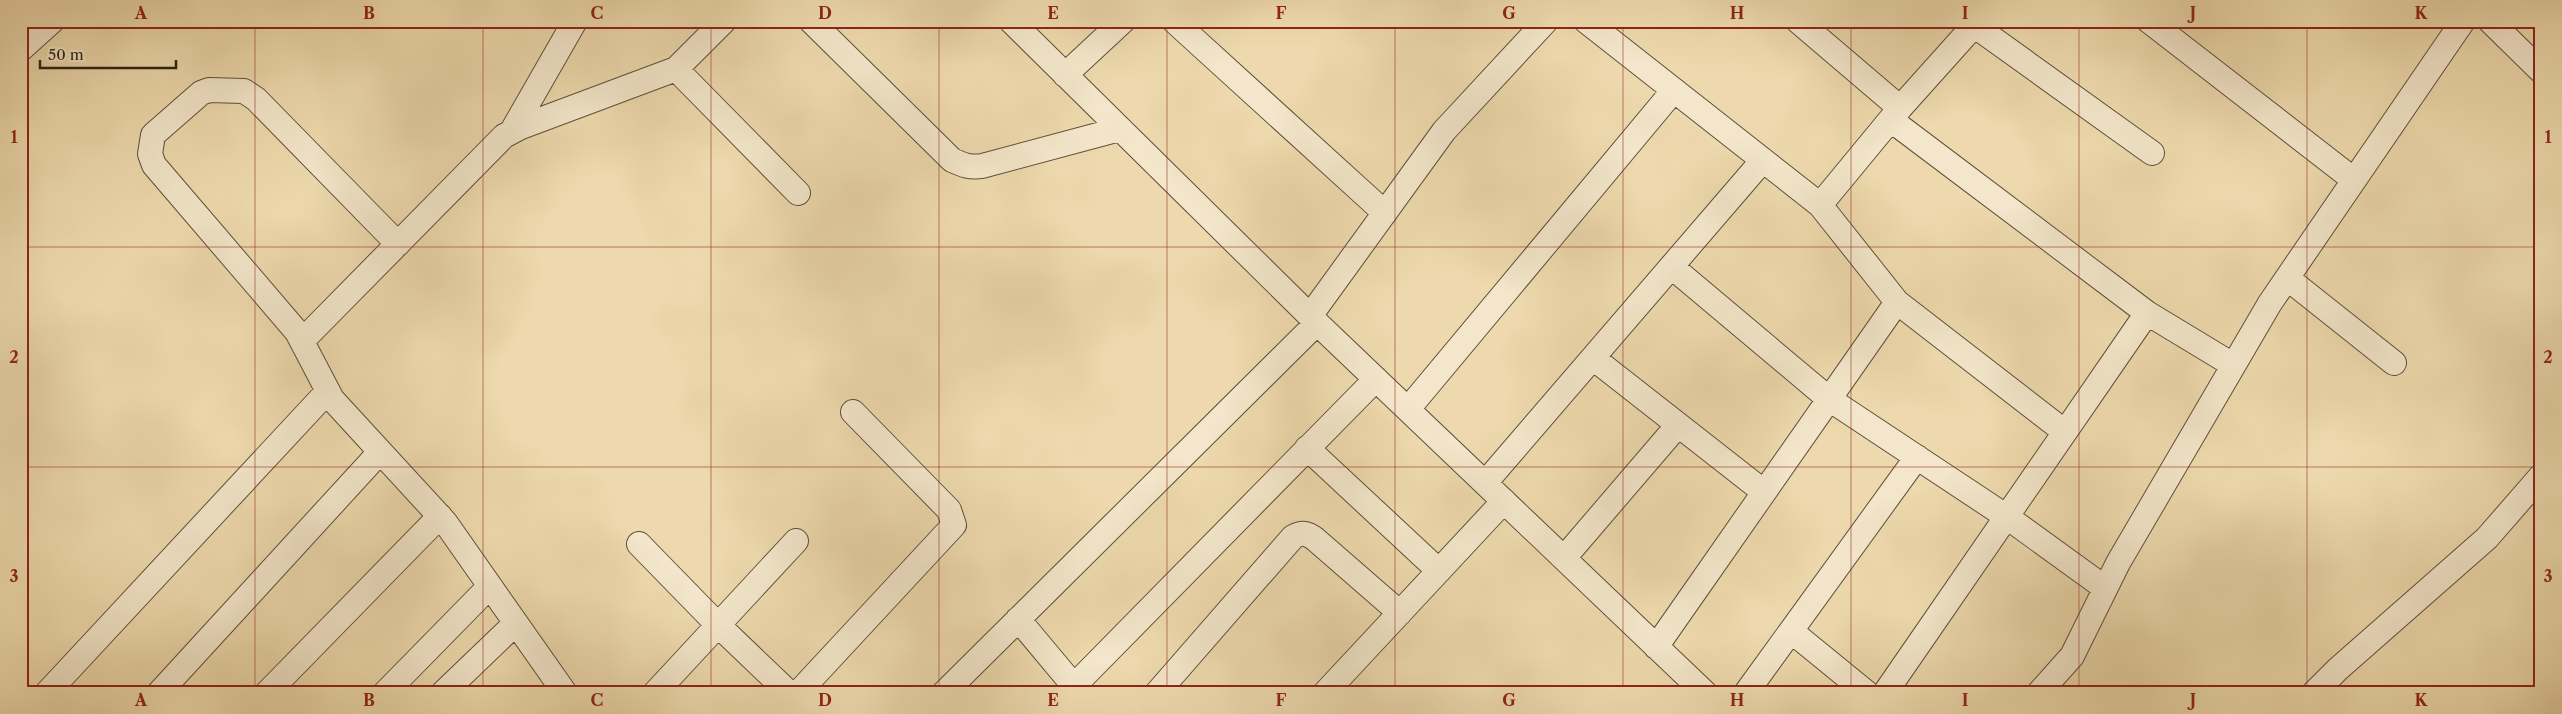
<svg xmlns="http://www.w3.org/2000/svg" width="2562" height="714" font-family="'Libre Caslon Text',serif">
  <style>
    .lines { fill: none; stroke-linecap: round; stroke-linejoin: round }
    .minor-casing { stroke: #5c503a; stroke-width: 26 }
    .minor { stroke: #f3e6ca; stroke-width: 24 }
    .grid { fill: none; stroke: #8f2418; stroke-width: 1; stroke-opacity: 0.55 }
    .neatline { fill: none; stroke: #8f2418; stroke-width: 2 }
    .grid-label { font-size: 16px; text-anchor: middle; font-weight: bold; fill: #8f2418 }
  </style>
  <rect width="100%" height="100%" fill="#edd9ad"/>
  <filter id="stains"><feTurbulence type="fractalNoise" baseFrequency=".004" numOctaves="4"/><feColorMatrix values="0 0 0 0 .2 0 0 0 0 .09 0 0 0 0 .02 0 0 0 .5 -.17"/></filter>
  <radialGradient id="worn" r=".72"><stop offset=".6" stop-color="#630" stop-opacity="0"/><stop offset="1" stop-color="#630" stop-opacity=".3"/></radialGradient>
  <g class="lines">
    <defs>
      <path id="minor" d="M 811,21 L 952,160 C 963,165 970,168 982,166 L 1120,129
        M 1011,21 L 1317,323 L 1705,693
        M 1174,21 L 1385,213
        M 1586,21 L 1820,205
        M 1968,21 L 2152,153
        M 2149,21 L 2354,180
        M 2490,21 L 2541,71
        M 21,49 L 52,21
        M 676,69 L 798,193
        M 1065,75 L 1123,21
        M 1900,108 L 1978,21
        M 1891,120 L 2147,313 L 2233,365
        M 512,131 L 575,21
        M 398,244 L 256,99 L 244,91 L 209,90 L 201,93 L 153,135 L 150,154 L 154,165 L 297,332 L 332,399 L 445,522 L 565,693
        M 1672,267 L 1829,399 L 2007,517 L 2105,588
        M 2287,278 L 2394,363
        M 1897,302 L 2065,432
        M 1310,316 L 1444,131 L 1546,21
        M 302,341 L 504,136 L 521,127 L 676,69 L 724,21
        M 1593,358 L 1764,492
        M 1408,409 L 1674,90
        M 1307,448 L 1439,571
        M 1485,483 L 1763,160
        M 639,544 L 718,625 L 789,693
        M 1564,558 L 1678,425
        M 1018,619 L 1074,686
        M 1791,631 L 1867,693
        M 1656,647 L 1897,302 L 1820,205 L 1900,108 L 1798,21
        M 47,693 L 327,392
        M 159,693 L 380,452
        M 267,693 L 440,516
        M 385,693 L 490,586
        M 443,693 L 516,623
        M 655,693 L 796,541
        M 798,693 L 954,525 L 949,510 L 853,412
        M 944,693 L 1317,323
        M 1067,693 L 1376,379
        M 1157,693 L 1293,537 C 1302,532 1307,533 1315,539 L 1400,613
        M 1325,693 L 1504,501
        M 1746,693 L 1917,457
        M 1885,693 L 2147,313
        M 2039,693 L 2072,656 L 2118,563 L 2270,303 L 2463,21
        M 2314,693 L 2338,669 L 2487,538 L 2541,476"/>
    </defs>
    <!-- minor casing -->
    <use href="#minor" class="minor-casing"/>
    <!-- minor -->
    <use href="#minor" class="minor"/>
  </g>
  <!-- grid -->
  <path class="grid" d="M 255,21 L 255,693M 483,21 L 483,693M 711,21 L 711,693M 939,21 L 939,693M 1167,21 L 1167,693M 1395,21 L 1395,693M 1623,21 L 1623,693M 1851,21 L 1851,693M 2079,21 L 2079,693M 2307,21 L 2307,693M 21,247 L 2541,247M 21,467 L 2541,467"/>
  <!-- margin -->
  <rect width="2562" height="714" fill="none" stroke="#edd9ad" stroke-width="55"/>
  <!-- scale -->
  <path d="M40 60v8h136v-8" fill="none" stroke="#2c2213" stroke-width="2.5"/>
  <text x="48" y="60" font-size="15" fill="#2c2213" stroke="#f3e6ca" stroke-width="4" paint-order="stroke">50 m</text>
  <rect x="28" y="28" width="2506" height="658" class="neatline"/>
  <g class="grid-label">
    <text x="141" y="19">A</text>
    <text x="369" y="19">B</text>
    <text x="597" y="19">C</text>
    <text x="825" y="19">D</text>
    <text x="1053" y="19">E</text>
    <text x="1281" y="19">F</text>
    <text x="1509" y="19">G</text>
    <text x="1737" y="19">H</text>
    <text x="1965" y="19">I</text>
    <text x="2193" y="19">J</text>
    <text x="2421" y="19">K</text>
    <text x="14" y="143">1</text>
    <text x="2548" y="143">1</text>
    <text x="14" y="363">2</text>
    <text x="2548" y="363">2</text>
    <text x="14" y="582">3</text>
    <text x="2548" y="582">3</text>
    <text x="141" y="706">A</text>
    <text x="369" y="706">B</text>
    <text x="597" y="706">C</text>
    <text x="825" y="706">D</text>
    <text x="1053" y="706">E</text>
    <text x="1281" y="706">F</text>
    <text x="1509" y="706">G</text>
    <text x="1737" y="706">H</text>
    <text x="1965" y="706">I</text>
    <text x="2193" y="706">J</text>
    <text x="2421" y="706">K</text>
  </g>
  <rect width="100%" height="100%" filter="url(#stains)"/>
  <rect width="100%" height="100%" fill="url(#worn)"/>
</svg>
